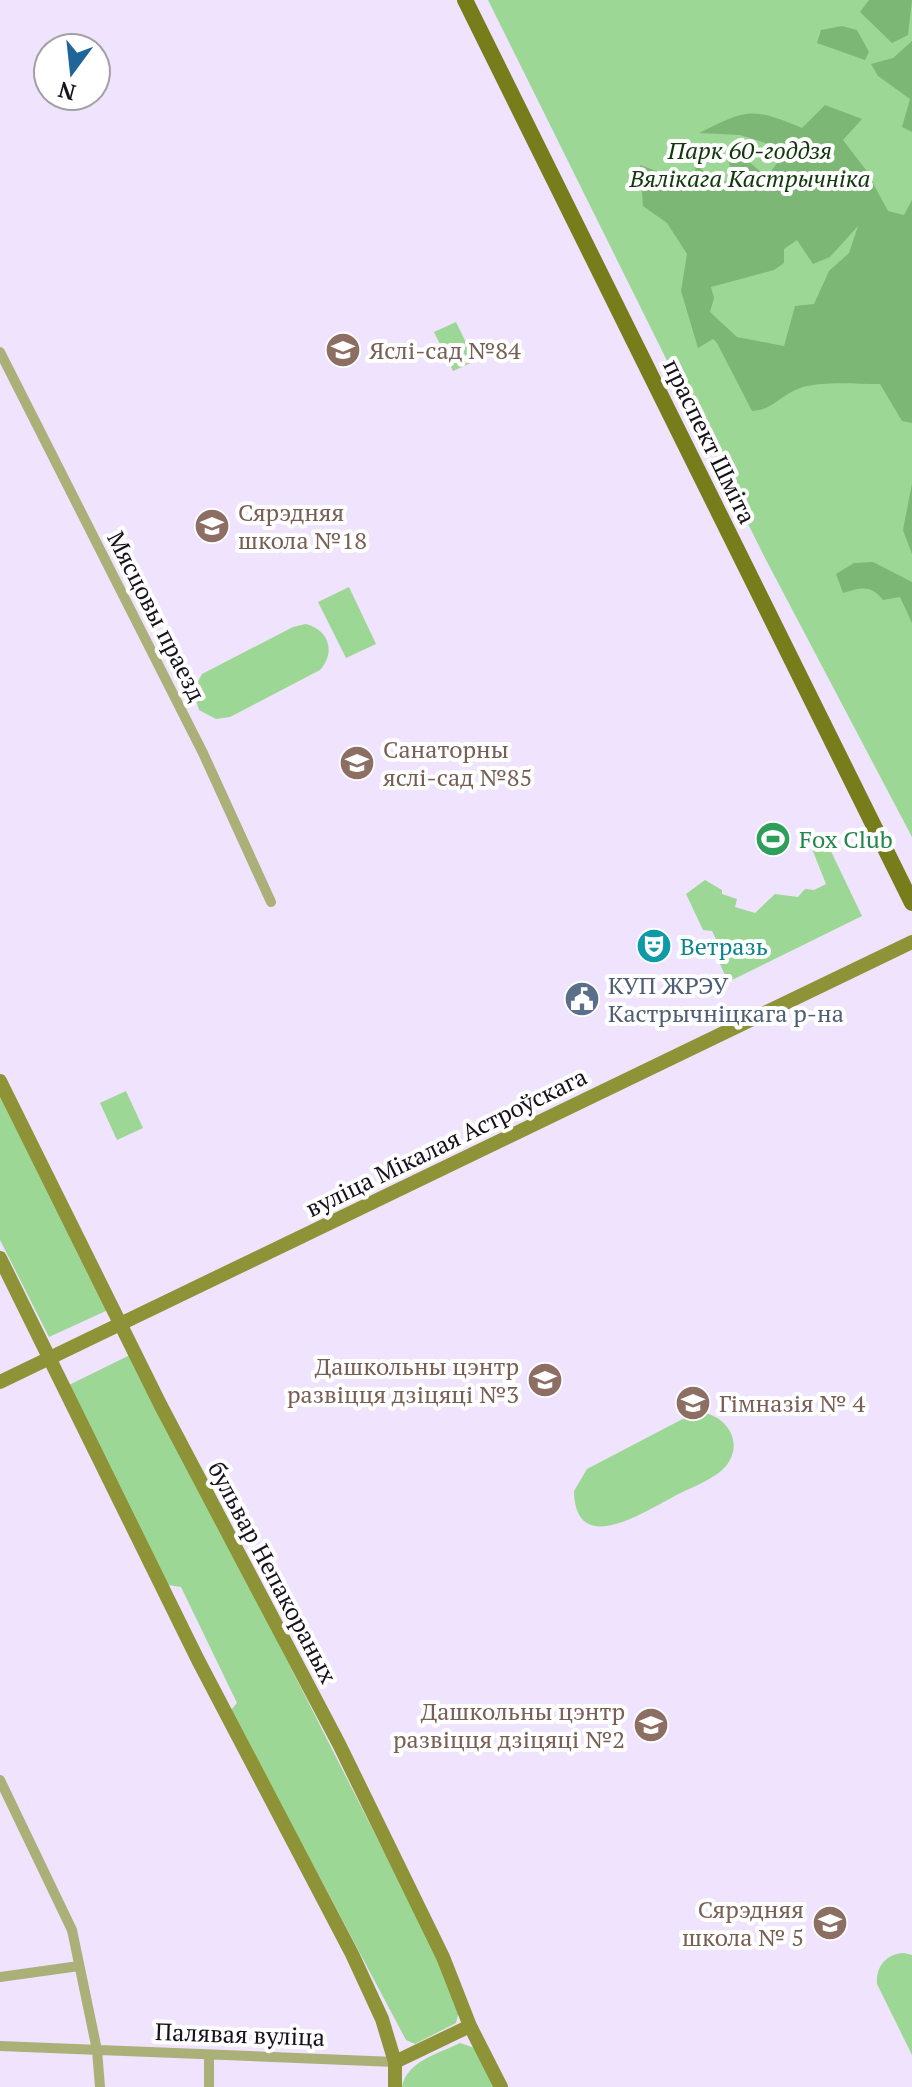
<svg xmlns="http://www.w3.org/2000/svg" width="912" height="2087" font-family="'PT Serif',serif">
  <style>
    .green { fill: #9dd795 }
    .forest { fill: #7db775; fill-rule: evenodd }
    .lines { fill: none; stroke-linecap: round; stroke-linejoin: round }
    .street { stroke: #aab077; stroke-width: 10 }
    .secondary { stroke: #8d9336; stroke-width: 14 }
    .primary { stroke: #777d1a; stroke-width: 16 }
    .labels { text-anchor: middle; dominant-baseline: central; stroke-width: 8; stroke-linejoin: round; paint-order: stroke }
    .park-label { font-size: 24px; font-style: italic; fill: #10380b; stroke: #fff }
    .education-label { font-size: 24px; fill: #785e54; stroke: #fff; text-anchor: start }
    .street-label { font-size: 24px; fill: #17111c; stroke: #fff }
    .leisure-label { font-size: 24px; fill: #27864d; stroke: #fff; text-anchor: start }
    .culture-label { font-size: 24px; fill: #0d838f; stroke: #fff; text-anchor: start }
    .service-label { font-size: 24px; fill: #4e5e75; stroke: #fff; text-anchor: start }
  </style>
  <rect width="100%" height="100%" fill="#efe3fd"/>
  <!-- green -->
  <path class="green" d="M 488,0 L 912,0 L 912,837 L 765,558 Z
    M 456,322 L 475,361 L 453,371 L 434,332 Z
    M 349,587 L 376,644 L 346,658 L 318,602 Z
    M 306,624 C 329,630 336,652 320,670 L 230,717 L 216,719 L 199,710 L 193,691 L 202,674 L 293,627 Z
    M 826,841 L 862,916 L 728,982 L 712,946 L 716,939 L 712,931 L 703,930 L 686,894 L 705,880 L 722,890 L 722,894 L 737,899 L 735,907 L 755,913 L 775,894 L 798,897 L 805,889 L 814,890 L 826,884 L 812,849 Z
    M 0,1090 L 108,1310 L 49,1337 L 0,1240 Z
    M 126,1091 L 143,1128 L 117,1140 L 100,1103 Z
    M 132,1354 L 461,2004 L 456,2023 L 415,2044 L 406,2040 L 231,1710 L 237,1703 L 181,1587 L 168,1585 L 69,1385 Z
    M 696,1412 C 724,1412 746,1441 726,1466 C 714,1480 689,1488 673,1497 C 644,1512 575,1558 574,1491 L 587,1469 Z
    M 904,1953 L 912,1955 L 912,2055 L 877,1984 C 876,1966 886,1954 904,1953 Z
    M 460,2043 L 475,2048 L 494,2087 L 402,2087 C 407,2061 438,2054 460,2043 Z"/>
  <!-- forest -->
  <path class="forest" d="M 869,0 L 912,0 L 908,35 L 892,43 L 860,12 Z
    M 842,26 L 857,30 L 869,52 L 865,60 L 817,43 L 821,30 Z
    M 912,41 L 912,132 L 902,127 L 910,99 L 878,76 L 871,64 L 893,58 Z
    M 825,105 L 862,119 L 843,140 L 866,170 L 888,211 L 904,215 L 912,200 L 912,423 L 902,421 L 880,384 C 856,384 825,381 803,387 C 782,393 774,410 752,411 L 717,343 L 713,339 L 698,348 L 681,291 L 687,254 L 667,223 L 643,206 L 640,165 L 693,184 L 696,165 L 722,185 L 732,175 L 728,158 L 736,151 L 767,177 L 780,159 L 781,148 L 740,135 L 699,133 C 747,109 752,107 802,128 ZM 858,226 L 849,253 L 829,271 L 814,304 L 795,306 L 784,346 L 737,337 L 710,312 L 714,298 L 711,287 L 774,270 L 784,263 L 784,249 L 797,240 L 813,264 L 830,257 Z
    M 912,483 L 912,554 L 903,530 Z
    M 873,562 L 912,582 L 912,623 L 900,597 L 883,600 C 870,584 861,588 843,593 L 836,574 L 854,563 Z"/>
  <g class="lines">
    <!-- street -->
    <path class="street" d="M 0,352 L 203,753 L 271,902
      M 0,1780 L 72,1930 L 97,2050 L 100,2087
      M 0,1977 L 79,1966
      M 0,2046 L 395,2062
      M 209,2087 L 209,2055"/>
    <!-- secondary -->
    <path class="secondary" d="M 0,1081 L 161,1406 L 339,1744 L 443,1957 L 470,2026 L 501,2087
      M 0,1258 L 198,1660 L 352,1954 L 382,2019 L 395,2062 L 395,2087
      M 0,1382 L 912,942
      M 395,2062 L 470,2026"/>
    <!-- primary -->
    <path class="primary" d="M 465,0 L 912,903"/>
  </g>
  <!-- icons -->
  <defs>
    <symbol id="school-disc" viewBox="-11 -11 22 22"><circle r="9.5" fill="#8d6e63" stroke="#fff"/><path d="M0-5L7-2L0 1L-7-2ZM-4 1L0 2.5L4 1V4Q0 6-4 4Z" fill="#fff"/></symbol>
    <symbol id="stadium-disc" viewBox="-11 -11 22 22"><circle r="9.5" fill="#2e9e5b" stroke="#fff"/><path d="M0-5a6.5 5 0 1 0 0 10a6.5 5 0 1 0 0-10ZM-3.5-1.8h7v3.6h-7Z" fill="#fff"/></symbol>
    <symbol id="theatre-disc" viewBox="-11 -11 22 22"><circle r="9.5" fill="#0f9aa8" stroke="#fff"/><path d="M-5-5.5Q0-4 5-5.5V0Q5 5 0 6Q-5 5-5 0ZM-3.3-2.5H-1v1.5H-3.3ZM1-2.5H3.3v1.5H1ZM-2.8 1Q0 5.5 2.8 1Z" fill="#fff"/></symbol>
    <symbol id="civic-disc" viewBox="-11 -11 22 22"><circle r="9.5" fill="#5c6f8a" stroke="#fff"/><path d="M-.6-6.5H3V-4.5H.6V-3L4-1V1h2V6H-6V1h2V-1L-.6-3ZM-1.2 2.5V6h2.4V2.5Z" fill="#fff"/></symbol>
  </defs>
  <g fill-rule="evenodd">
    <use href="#school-disc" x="323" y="330" width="40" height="40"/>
    <use href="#school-disc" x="192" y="506" width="40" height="40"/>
    <use href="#school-disc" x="337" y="743" width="40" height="40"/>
    <use href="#stadium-disc" x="753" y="819" width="40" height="40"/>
    <use href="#theatre-disc" x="634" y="926" width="40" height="40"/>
    <use href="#civic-disc" x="562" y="979" width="40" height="40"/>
    <use href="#school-disc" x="525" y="1360" width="40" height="40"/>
    <use href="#school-disc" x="673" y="1383" width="40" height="40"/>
    <use href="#school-disc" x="631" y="1705" width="40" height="40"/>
    <use href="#school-disc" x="810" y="1903" width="40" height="40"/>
  </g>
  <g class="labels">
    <!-- park labels -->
    <g class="park-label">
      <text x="750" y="150">Парк 60-годдзя<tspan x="750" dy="28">Вялікага Кастрычніка</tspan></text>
    </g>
    <!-- education labels -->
    <g class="education-label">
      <text x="369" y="350">Яслі-сад №84</text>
      <text x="238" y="512">Сярэдняя<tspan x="238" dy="28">школа №18</tspan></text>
      <text x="383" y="749">Санаторны<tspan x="383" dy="28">яслі-сад №85</tspan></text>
      <text x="519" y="1366" text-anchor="end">Дашкольны цэнтр<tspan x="519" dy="28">развіцця дзіцяці №3</tspan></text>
      <text x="719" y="1403">Гімназія № 4</text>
      <text x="625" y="1711" text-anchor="end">Дашкольны цэнтр<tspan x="625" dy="28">развіцця дзіцяці №2</tspan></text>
      <text x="804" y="1909" text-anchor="end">Сярэдняя<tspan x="804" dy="28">школа № 5</tspan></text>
    </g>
    <!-- street labels -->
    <g class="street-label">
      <text transform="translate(710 441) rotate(64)">праспект Шміта</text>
      <text transform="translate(157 616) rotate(63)">Мясцовы праезд</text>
      <text transform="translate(446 1142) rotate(-26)">вуліца Мікалая Астроўскага</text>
      <text transform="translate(273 1572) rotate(62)">бульвар Непакораных</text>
      <text transform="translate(240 2034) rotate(2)">Палявая вуліца</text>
    </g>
    <!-- leisure labels -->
    <g class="leisure-label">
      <text x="799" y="839">Fox Club</text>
    </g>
    <!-- culture labels -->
    <g class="culture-label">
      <text x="680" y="946">Ветразь</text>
    </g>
    <!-- service labels -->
    <g class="service-label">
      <text x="608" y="985">КУП ЖРЭУ<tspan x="608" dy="28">Кастрычніцкага р-на</tspan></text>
    </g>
  </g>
  <!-- north arrow -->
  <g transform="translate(72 72) rotate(195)"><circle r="38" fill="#ffffff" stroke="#a2a0a4" stroke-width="2"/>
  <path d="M0-6L14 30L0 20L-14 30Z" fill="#20659a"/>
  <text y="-12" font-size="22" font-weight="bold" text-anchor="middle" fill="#17111c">N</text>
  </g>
</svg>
